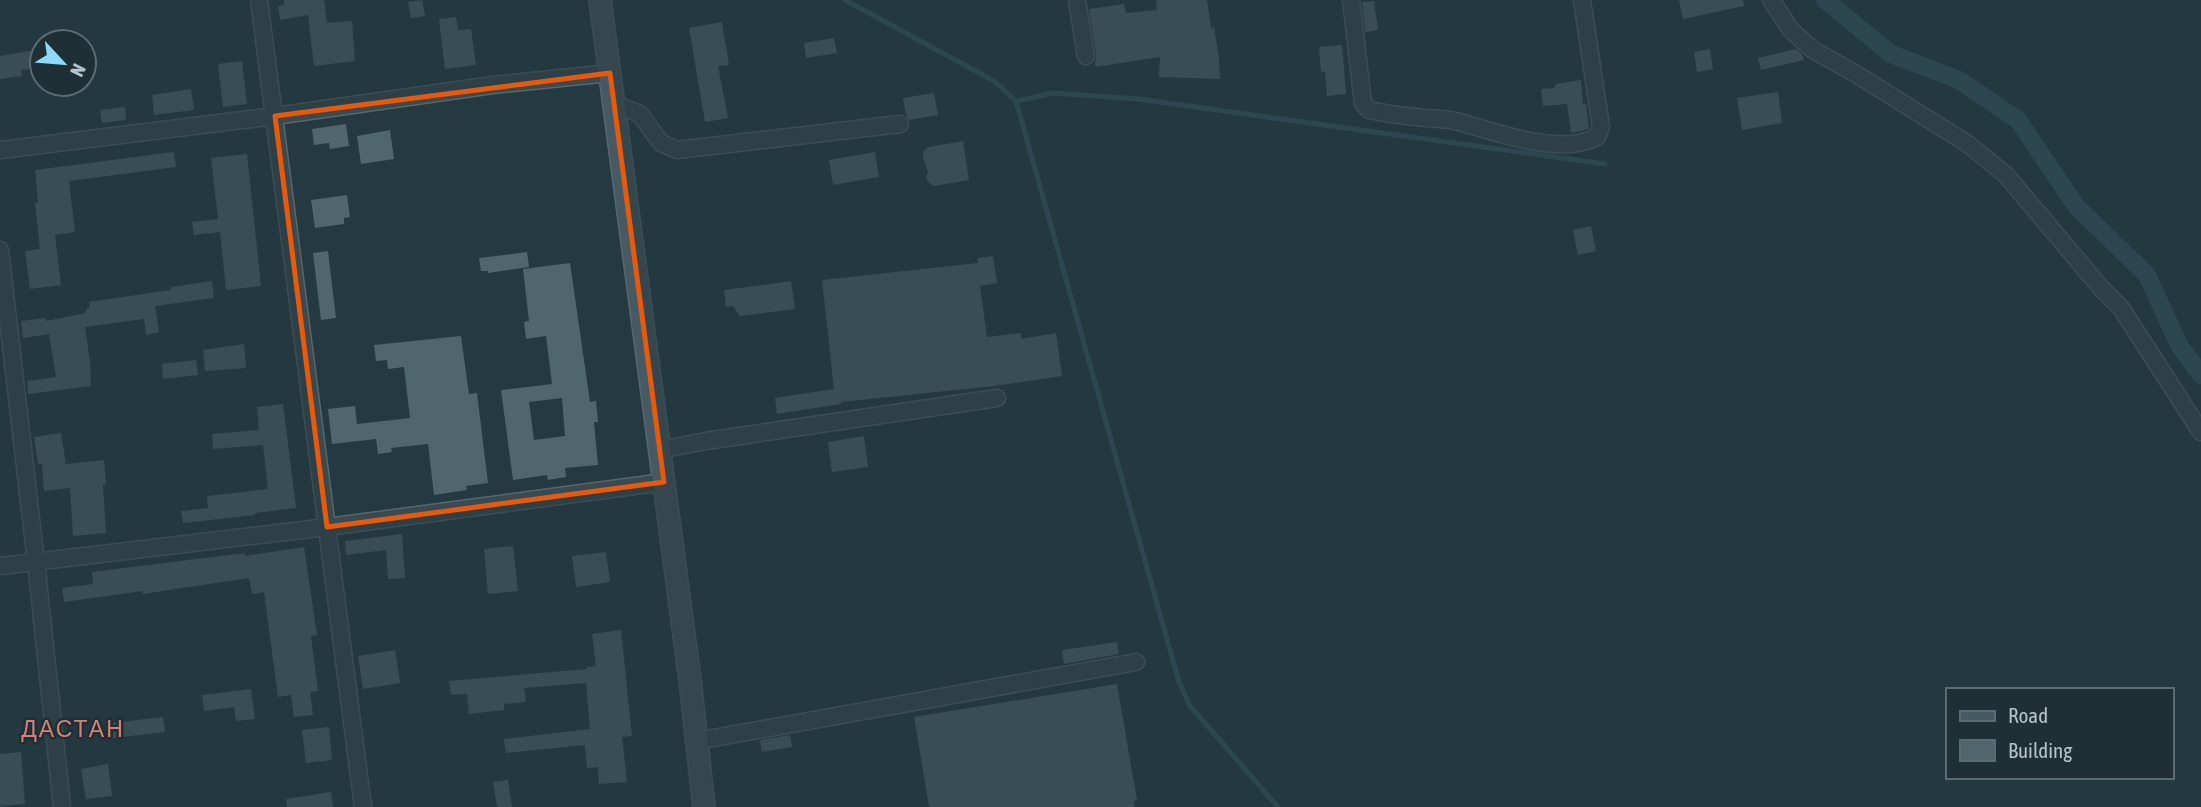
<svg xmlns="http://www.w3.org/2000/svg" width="2201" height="807" font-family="'Asap Condensed',sans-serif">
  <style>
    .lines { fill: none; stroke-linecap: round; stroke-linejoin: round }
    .stream { stroke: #375965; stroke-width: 5 }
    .canal { stroke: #375965; stroke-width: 18 }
    .building { fill: #50666d; fill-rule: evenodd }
    .minor-casing { stroke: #57676d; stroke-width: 19 }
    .secondary-casing { stroke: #57676d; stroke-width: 24 }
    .minor { stroke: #394a50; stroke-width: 16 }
    .secondary { stroke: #475a63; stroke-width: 21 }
    .marked { fill: none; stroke: #e8590c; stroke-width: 5; stroke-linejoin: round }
    .labels { text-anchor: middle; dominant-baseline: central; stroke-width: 5; stroke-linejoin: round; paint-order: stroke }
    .quarter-label { font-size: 23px; letter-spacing: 2px; fill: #d97f74; stroke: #1e2f35 }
  </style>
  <rect width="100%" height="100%" fill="#253940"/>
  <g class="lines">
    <!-- stream -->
    <path class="stream" d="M 845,0 L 994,81 L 1016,101 L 1179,682 L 1190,706 L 1278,807
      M 1016,101 L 1053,93 L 1138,99 L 1605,164"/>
    <!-- canal -->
    <path class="canal" d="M 1825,0 L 1891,54 L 1959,80 L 2018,120 L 2076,206 L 2147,275 L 2179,345 L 2201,375"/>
  </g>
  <!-- building -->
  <path class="building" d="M 284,0 L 324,0 L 327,23 L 352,21 L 355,61 L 314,66 L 308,15 L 280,20 L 278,6 L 284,5 Z
    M 422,0 L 425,16 L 411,18 L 408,2 Z
    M 1156,0 L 1207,0 L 1211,28 L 1214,27 L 1219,59 L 1220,79 L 1159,77 L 1160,57 L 1095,67 L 1096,54 L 1089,9 L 1124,4 L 1126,13 L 1157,10 Z
    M 1679,0 L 1743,0 L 1744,6 L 1683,19 Z
    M 1374,1 L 1378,30 L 1365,32 L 1362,2 Z
    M 456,17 L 458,30 L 471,29 L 476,65 L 445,69 L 439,19 Z
    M 722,22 L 729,65 L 718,66 L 728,118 L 705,122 L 689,28 Z
    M 834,38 L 837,53 L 806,58 L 804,43 Z
    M 1342,45 L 1346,94 L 1327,96 L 1325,72 L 1321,71 L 1319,47 Z
    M 1710,49 L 1713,69 L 1697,72 L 1694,52 Z
    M 1796,49 L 1802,54 L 1804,60 L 1761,70 L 1758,58 Z
    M 35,50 L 38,68 L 21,70 L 22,76 L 0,79 L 0,56 Z
    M 242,61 L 247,104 L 223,107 L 218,64 Z
    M 1581,80 L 1583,105 L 1586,104 L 1589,129 L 1571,133 L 1567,104 L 1543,106 L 1541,89 L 1554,88 L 1556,84 Z
    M 191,89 L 194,110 L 154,115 L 152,95 Z
    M 1778,92 L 1782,123 L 1742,130 L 1737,98 Z
    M 934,93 L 938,115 L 909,120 L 906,115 L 903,98 Z
    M 125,107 L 126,120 L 102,123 L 100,110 Z
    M 346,124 L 349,146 L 330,149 L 329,143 L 314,145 L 312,129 Z
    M 390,130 L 394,159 L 361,164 L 357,136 Z
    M 963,141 L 969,180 L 934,186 L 928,182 L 926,177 L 928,173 L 923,157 L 924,150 L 929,147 Z
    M 174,152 L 176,167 L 69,181 L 75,232 L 55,235 L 61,285 L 30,289 L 25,251 L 40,249 L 35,203 L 38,203 L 35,170 Z
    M 875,152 L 879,177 L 833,185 L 829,160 Z
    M 247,154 L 261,286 L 226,290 L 220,232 L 194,235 L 192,222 L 218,219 L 211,158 Z
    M 347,195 L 350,217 L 344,218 L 344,224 L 315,228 L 311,200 Z
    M 1591,226 L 1596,251 L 1578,255 L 1573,230 Z
    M 328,251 L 336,318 L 321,320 L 313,253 Z
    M 527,252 L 529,267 L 488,273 L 488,271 L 481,271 L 479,258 Z
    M 993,256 L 997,283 L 980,286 L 987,337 L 1021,333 L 1021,339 L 1056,333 L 1062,376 L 994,386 L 841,402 L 841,404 L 777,414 L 775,398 L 834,389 L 822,280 L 978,263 L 978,258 Z
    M 570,263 L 590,402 L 596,401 L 598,422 L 594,422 L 598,465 L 565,468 L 566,477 L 548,480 L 547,475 L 513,480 L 501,390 L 552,384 L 546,336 L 526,339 L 524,322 L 529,321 L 523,269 ZM 562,398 L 565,436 L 534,440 L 529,402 Z
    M 212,281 L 214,298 L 155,306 L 159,332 L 146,335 L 144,319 L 85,327 L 90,362 L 91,386 L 28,394 L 27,381 L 56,377 L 49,334 L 23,338 L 21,321 L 46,318 L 46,321 L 86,313 L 86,309 L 90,308 L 89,302 L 171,290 L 171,287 Z
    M 791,281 L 795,309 L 740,316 L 733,306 L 726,307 L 724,290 Z
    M 461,336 L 469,394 L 477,393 L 488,483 L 466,486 L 467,490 L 434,495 L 428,444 L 391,448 L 392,452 L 378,454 L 376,439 L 332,444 L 328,409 L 355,406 L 357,424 L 410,418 L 404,367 L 388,369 L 387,360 L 376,361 L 374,345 Z
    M 244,344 L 246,368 L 205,371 L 203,350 Z
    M 196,360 L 198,375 L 163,379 L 162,364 Z
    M 283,404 L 296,508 L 255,513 L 255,515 L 183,523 L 181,511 L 208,508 L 207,496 L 268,489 L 263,445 L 213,449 L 212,434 L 259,430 L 257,407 Z
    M 61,433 L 66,464 L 104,460 L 106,484 L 103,485 L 106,533 L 73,536 L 70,488 L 44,491 L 42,464 L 38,464 L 34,437 Z
    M 864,436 L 868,467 L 832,472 L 828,442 Z
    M 402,534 L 405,578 L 388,579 L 386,550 L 346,555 L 345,541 Z
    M 513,546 L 518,591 L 488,594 L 484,549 Z
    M 304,547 L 317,635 L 311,636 L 318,691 L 310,692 L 313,715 L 294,717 L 291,695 L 278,697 L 264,592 L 252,594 L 249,578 L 143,594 L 143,591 L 64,602 L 62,588 L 93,584 L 92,572 L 245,553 L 245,556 Z
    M 606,552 L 610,582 L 576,587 L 572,556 Z
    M 621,630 L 632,736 L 622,737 L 627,782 L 599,784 L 598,767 L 587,768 L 585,745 L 506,753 L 504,739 L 590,729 L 586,683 L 524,688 L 526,702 L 504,704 L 504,710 L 469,714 L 467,694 L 451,695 L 449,681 L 587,669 L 587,667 L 596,666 L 592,634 Z
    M 1117,642 L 1119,654 L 1064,664 L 1062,650 Z
    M 395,650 L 400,683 L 363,689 L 358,656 Z
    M 1117,684 L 1137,800 L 1134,801 L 1135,807 L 929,807 L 914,717 Z
    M 251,689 L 255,719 L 236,721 L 234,707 L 204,711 L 202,695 Z
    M 163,717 L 165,732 L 113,738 L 112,723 Z
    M 329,727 L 332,760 L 306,763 L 302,730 Z
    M 790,735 L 792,747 L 762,752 L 760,740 Z
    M 21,752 L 25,804 L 0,806 L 0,754 Z
    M 108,764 L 112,796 L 86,799 L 81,769 Z
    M 508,780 L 512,807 L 497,807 L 493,782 Z
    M 331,792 L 333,807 L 287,807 L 286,799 Z"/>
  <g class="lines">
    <defs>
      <path id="minor" d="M 259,0 L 363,807
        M 1077,0 L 1086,56
        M 1351,0 L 1363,103 L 1369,110 C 1384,113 1401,116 1417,117 C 1429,119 1442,118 1455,121 C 1494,131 1558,157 1597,137 L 1601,127 L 1582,0
        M 1771,0 L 1791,30 L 1813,50 L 1856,74 L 1968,144 L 2006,175 L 2101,288 L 2121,308 L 2201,432
        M 614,104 L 640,114 L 661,143 L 677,150 L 900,124
        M 0,150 L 275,116 L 493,85 L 610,73
        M 0,250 L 36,562 L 62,807
        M 659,450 L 706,441 L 997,398
        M 0,566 L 327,527 L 664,482
        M 697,741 L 1136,662"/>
      <path id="secondary" d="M 600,0 L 690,680 L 704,807"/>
    </defs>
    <!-- minor casing -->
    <use href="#minor" class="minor-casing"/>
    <!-- secondary casing -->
    <use href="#secondary" class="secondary-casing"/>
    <!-- minor -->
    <use href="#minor" class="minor"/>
    <!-- secondary -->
    <use href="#secondary" class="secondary"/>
  </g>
  <!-- marked area -->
  <path d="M0 0H2201V807H0ZM 610,73 L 664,482 L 327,527 L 275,116 Z" fill="#253940" fill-opacity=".55" fill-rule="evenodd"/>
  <path class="marked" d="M 610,73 L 664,482 L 327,527 L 275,116 Z"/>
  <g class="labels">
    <!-- quarter labels -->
    <g class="quarter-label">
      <text x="73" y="729">ДАСТАН</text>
    </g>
  </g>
  <!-- legend -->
  <rect x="1946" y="688" width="228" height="91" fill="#1e2f35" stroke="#5b6b71" stroke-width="2"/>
  <rect x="1960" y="711" width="35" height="10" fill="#475a63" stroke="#5b6b71" stroke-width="2"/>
  <text x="2008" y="723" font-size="21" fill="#b6c4ca">Road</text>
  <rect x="1960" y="740" width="35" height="21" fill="#50666d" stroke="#5b6b71" stroke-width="2"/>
  <text x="2008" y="758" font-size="21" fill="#b6c4ca">Building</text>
  <!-- north arrow -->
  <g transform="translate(63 63) rotate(116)"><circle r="33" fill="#1e2f35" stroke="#5b6b71" stroke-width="2"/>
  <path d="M0-5L12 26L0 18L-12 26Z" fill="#8dd9f8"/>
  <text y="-10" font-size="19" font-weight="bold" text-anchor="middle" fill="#b6c4ca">N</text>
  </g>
</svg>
